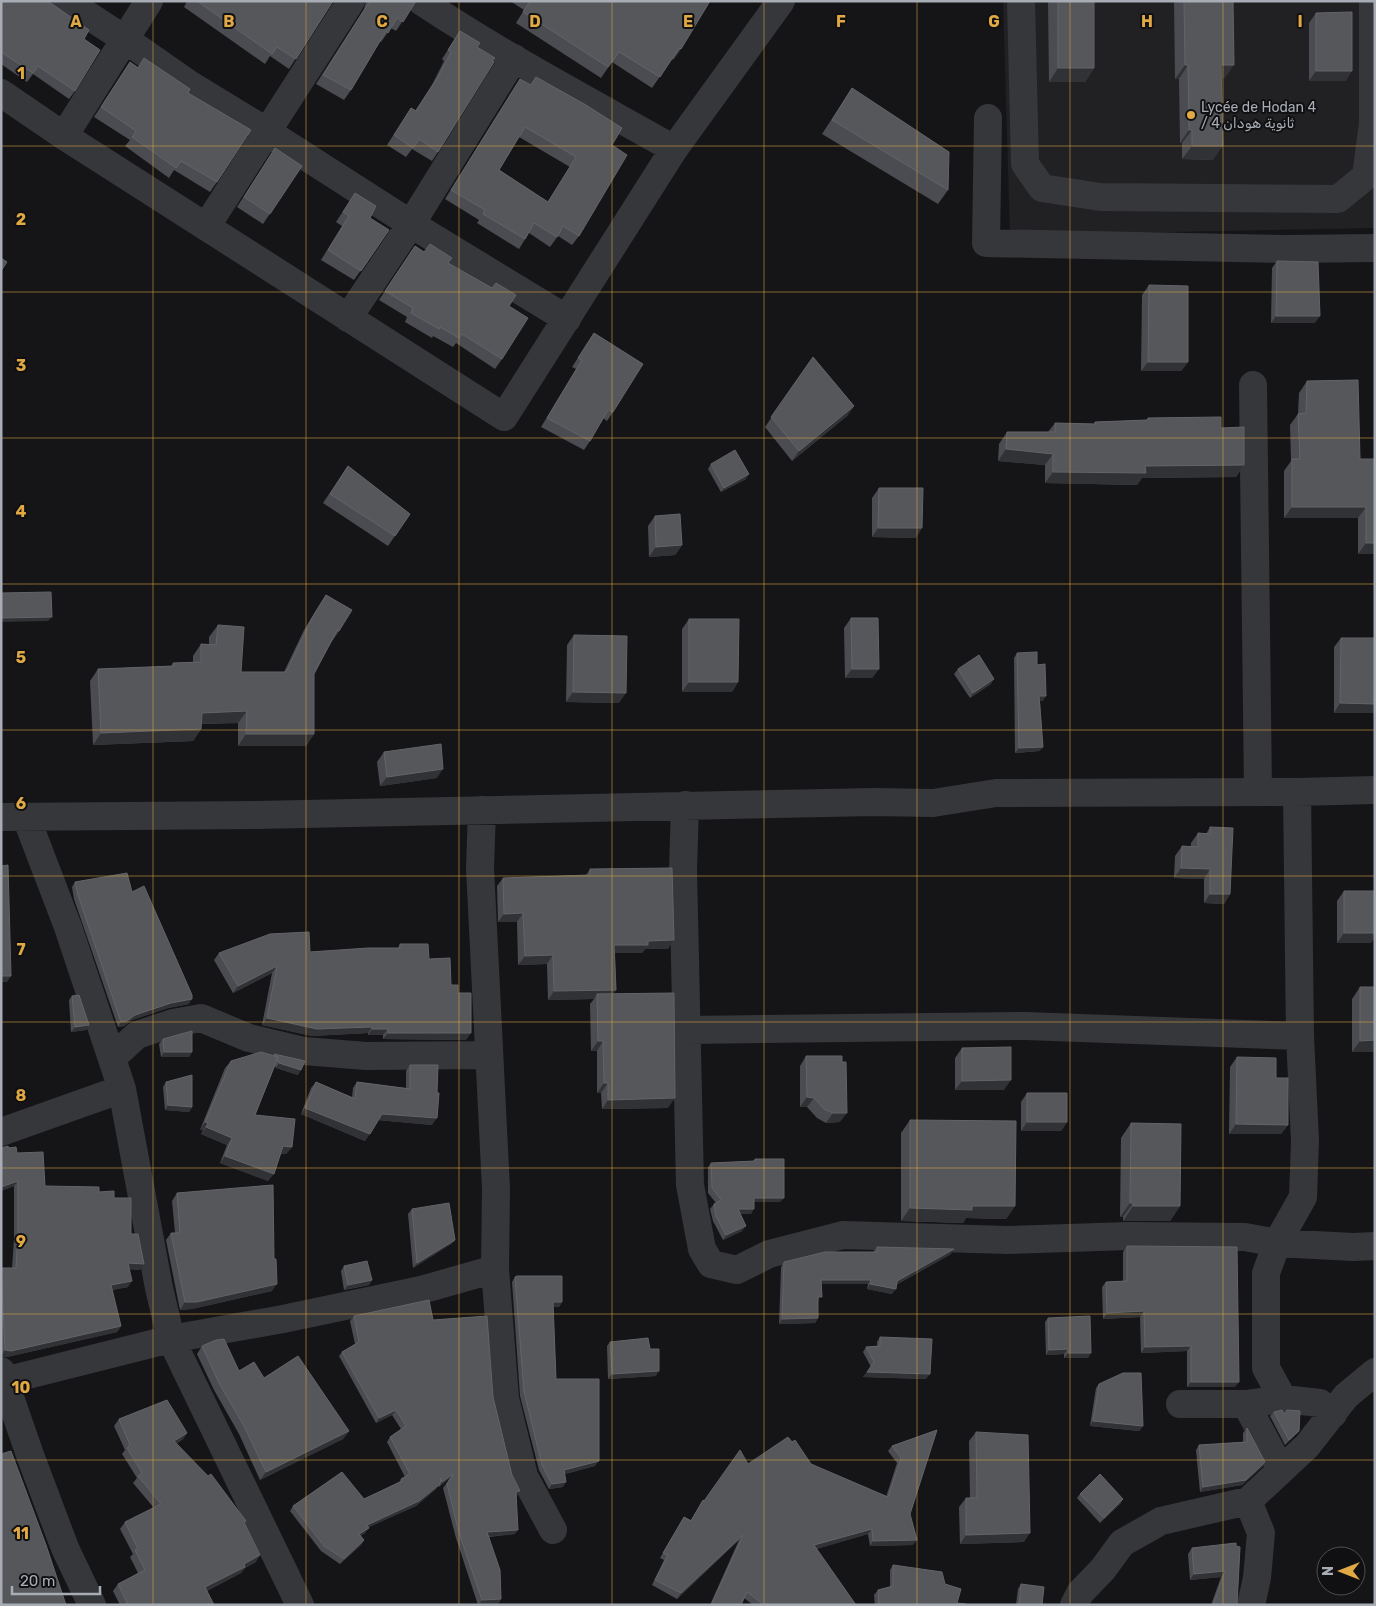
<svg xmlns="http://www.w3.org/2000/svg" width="1376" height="1606" font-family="Rubik,'Noto Naskh Arabic',sans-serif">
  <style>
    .built { fill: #212124 }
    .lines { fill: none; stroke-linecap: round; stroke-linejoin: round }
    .minor { stroke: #36373b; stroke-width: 28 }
    .wall { fill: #4b4c51; fill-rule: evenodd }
    .shaded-wall { fill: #313235 }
    .building { fill: #55575b; stroke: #626469; fill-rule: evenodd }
    .grid { fill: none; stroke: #e1a943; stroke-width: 1; stroke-opacity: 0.55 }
    .poi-dot { fill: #e1a943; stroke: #101012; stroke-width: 2 }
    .labels { text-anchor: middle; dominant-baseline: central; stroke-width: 4; stroke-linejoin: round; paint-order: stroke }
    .poi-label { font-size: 14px; fill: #a8acb5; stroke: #101012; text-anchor: start }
    .grid-label { font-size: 16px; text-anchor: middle; font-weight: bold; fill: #e1a943; stroke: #101012; stroke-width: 4; stroke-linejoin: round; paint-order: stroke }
  </style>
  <rect width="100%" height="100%" fill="#151517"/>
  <!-- built -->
  <path class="built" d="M 1003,1 L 1375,1 L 1375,228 L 1010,235 Z"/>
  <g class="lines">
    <!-- minor -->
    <path class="minor" d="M 66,1 L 126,40 L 189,84 L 266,131 L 411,224 L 567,319
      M 421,1 C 502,55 589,101 674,149
      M 1021,1 L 1025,164 L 1042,188 L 1100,197 L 1338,199 L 1366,176 L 1373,123 L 1373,1
      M 1,93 L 64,136 L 504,417 L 674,149 L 781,1
      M 988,118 L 986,243 L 1286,249 L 1375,248
      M 64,136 L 149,1
      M 206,227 L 351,1
      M 348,318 L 411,224 L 514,58
      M 1253,385 L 1258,792
      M 685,805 L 683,870 L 690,1185 L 702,1249 L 711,1264 L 737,1270 L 769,1254 L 843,1235 L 1007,1240 L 1128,1236 L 1245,1237 L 1277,1243 L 1353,1247 L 1375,1246
      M 482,810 L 480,868 L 496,1189 L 495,1269 L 505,1398 L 524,1476 L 553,1530
      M 1,817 L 256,815 L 874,802 L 933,803 L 996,793 L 1297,792 L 1375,790
      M 687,1030 L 1026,1026 L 1300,1036
      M 112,1058 L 137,1035 L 173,1023 L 201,1018 L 249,1038 L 304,1051 L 366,1056 L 488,1055
      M 122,1089 L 159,1288 L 171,1339 L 300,1605
      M 1,1132 L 122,1089 L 68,927 L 26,817
      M 1,1371 L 30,1455 L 65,1548 L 92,1605
      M 4,1381 L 171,1339 L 283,1319 L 421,1290 L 495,1269
      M 1283,1399 L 1266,1368 L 1266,1273 L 1277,1243 L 1303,1197 L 1305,1141 L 1300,1036 L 1297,792
      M 1180,1404 L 1246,1404 L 1283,1399 L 1320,1403 L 1333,1414
      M 1246,1404 L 1281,1470
      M 1074,1605 L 1080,1593 L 1103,1569 L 1122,1543 L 1161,1521 L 1248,1501
      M 1251,1605 L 1257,1578 L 1261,1533 L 1248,1501 L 1307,1446 L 1346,1396 L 1375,1372"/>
  </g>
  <!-- wall -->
  <path class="wall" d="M 1,1 L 84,39 L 75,91 L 69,99 L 33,74 L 27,82 L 1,64 Z
    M 187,1 L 333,1 L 289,69 L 270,56 L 265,64 L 184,7 Z
    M 366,1 L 416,1 L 396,31 L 391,28 L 381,42 L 380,41 L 351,90 L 344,100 L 316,84 L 364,9 Z
    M 510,1 L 710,1 L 681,49 L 673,60 L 672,59 L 652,88 L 612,62 L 601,78 L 516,23 L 524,10 Z
    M 1048,1 L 1094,1 L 1094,68 L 1085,82 L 1049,82 Z
    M 1174,1 L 1233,1 L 1225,78 L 1221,78 L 1213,160 L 1182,159 L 1182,143 L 1180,143 L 1179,79 L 1175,79 Z
    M 1316,13 L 1346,81 L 1309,81 L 1309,23 Z
    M 460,31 L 477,47 L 438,152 L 432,161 L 412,149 L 406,157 L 387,145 L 411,108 L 415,111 L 432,85 L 444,61 L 442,59 Z
    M 130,62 L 138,67 L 188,93 L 217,182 L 210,192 L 174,170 L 169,178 L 125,146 L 130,140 L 94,117 Z
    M 536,77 L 612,145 L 579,236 L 572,245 L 558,236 L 550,247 L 529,233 L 519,249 L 477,223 L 479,220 L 445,199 L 520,79 L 530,85 ZM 519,137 L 570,167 L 548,202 L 499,170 Z
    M 852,88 L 948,190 L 938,204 L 822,134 Z
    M 275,148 L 302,166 L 263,224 L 237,207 Z
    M 355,193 L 370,218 L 389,230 L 354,280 L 321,260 L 342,226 L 336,222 Z
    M 415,246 L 424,252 L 448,263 L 509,306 L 502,359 L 495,369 L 456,343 L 453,347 L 433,336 L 432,338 L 405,322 L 407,317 L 379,300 Z
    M 1277,261 L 1315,323 L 1271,323 L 1272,268 Z
    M 1149,285 L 1188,362 L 1181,371 L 1141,371 L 1142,295 Z
    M 594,333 L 613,412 L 607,421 L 603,418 L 590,441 L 584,450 L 541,427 L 576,369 L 572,367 Z
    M 813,357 L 854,406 L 847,416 L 792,461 L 765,427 Z
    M 1307,381 L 1360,459 L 1375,554 L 1358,554 L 1358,518 L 1284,518 L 1284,471 L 1291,461 L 1290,425 L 1298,414 L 1299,393 Z
    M 1148,418 L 1221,428 L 1244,465 L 1236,477 L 1142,478 L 1137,485 L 1045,483 L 1045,465 L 998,461 L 999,444 L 1007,432 L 1048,432 L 1055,423 L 1094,424 L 1095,422 L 1146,420 Z
    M 711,464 L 746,479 L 721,492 L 708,469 Z
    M 348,466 L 410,514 L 388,546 L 323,503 Z
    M 879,488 L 916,538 L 872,537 L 872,498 Z
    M 655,516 L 682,545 L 675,555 L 649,557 L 648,526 Z
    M 326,595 L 339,631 L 331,643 L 314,674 L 314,734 L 306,746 L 238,746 L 238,723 L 201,724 L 201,729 L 193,741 L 93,745 L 90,681 L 98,669 L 171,666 L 173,663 L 193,662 L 193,656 L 201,644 L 209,644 L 209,637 L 218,625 L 241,672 L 284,672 L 304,630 L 318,607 Z
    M 851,618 L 879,669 L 872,678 L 845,678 L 844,628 Z
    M 689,619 L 738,682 L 732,692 L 682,692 L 682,629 Z
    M 574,635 L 619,703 L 566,702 L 567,645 Z
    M 1341,638 L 1375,638 L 1375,713 L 1334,713 L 1334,647 Z
    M 1017,653 L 1037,665 L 1043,701 L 1040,701 L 1043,747 L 1039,751 L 1015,753 L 1014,658 Z
    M 958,669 L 991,684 L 970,698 L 954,674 Z
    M 384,752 L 437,778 L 380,786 L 377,762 Z
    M 1210,827 L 1230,894 L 1224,904 L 1204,903 L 1204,879 L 1174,878 L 1175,856 L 1182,846 L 1191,847 L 1191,843 L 1198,833 L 1206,834 Z
    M 590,869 L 668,949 L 645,949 L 642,953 L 615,953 L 616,990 L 613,994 L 668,1108 L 602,1109 L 601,1093 L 597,1093 L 597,1051 L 591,1051 L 590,1004 L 594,999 L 548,1000 L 547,964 L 518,965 L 517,922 L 498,922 L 497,886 L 503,878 L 586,875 Z
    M 75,882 L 132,892 L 189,1004 L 168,1008 L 132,1020 L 124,1026 L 118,1027 L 74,899 L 72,887 Z
    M 1344,891 L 1371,943 L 1337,943 L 1337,901 Z
    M 400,944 L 429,959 L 458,993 L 466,1040 L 383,1039 L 383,1035 L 368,1035 L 368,1033 L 312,1036 L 262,1025 L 272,973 L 233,993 L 214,960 L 219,953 L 310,952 L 398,948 Z
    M 1360,987 L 1375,987 L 1375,1052 L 1352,1052 L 1352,999 Z
    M 72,996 L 89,1025 L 86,1030 L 71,1032 L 69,1000 Z
    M 163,1039 L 192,1052 L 189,1057 L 161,1057 L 159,1044 Z
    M 962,1048 L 1004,1090 L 955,1090 L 955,1058 Z
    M 274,1054 L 298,1075 L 276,1068 L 275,1066 L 255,1115 L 292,1147 L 286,1154 L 281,1154 L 268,1181 L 220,1163 L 227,1145 L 201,1134 L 203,1130 L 200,1130 L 225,1068 L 231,1061 L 273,1056 Z
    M 806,1056 L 842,1062 L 840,1122 L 826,1123 L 817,1118 L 807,1107 L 800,1107 L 800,1066 Z
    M 1237,1057 L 1276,1078 L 1288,1125 L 1281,1134 L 1229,1134 L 1230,1067 Z
    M 410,1065 L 432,1125 L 378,1120 L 365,1141 L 301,1114 L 311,1088 L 316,1082 L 352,1097 L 353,1088 L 357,1082 L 406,1088 L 406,1071 Z
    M 166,1082 L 192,1107 L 189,1112 L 165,1110 L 163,1087 Z
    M 1027,1093 L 1067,1122 L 1061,1131 L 1021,1131 L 1021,1102 Z
    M 910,1120 L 1015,1206 L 1006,1219 L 966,1218 L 963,1223 L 901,1221 L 901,1133 Z
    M 1131,1123 L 1180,1206 L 1170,1221 L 1123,1221 L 1123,1217 L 1120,1217 L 1121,1138 Z
    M 1,1148 L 9,1148 L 17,1153 L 45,1186 L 99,1192 L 114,1198 L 131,1234 L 140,1270 L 129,1269 L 128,1287 L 112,1290 L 121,1326 L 117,1332 L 7,1357 L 1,1356 L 1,1268 L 12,1268 L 14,1239 L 14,1186 L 1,1191 Z
    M 755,1159 L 780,1202 L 754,1202 L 751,1214 L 740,1214 L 742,1231 L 723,1240 L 713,1221 L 710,1209 L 714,1204 L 716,1203 L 708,1193 L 708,1167 L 711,1163 L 753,1161 Z
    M 177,1193 L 272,1291 L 192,1309 L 180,1310 L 166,1240 L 171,1233 L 175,1233 L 172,1201 Z
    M 412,1209 L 455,1240 L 451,1244 L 413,1268 L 408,1214 Z
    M 1127,1246 L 1235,1387 L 1187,1387 L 1187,1351 L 1141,1353 L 1140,1317 L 1103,1319 L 1102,1287 L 1106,1282 L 1123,1281 L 1123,1252 Z
    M 877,1247 L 951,1254 L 896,1285 L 892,1294 L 867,1289 L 868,1284 L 821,1284 L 818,1302 L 818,1318 L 815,1323 L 779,1324 L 781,1267 L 784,1262 L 873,1252 Z
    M 344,1266 L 372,1280 L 369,1285 L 344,1290 L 341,1271 Z
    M 515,1277 L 562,1302 L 559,1307 L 553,1307 L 556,1379 L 595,1466 L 565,1474 L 563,1487 L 549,1489 L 539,1470 L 520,1396 L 512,1282 Z
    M 354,1316 L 433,1320 L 493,1397 L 517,1496 L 516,1496 L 515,1534 L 489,1537 L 501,1599 L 498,1604 L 478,1605 L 456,1538 L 443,1488 L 450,1478 L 439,1487 L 438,1486 L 436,1489 L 416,1506 L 368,1527 L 365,1533 L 360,1536 L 364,1540 L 361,1545 L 340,1564 L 321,1551 L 290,1511 L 293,1506 L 364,1499 L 399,1483 L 401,1479 L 405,1477 L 387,1442 L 390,1437 L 401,1429 L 392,1415 L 376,1423 L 339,1356 L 342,1352 L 355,1344 L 350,1321 Z
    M 1048,1318 L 1088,1358 L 1064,1358 L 1064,1354 L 1046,1355 L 1045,1322 Z
    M 880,1337 L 926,1379 L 863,1377 L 871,1367 L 863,1352 L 866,1347 L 877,1346 L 877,1342 Z
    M 610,1342 L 650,1349 L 656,1376 L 608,1379 L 607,1346 Z
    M 202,1346 L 239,1371 L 264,1378 L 349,1431 L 343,1439 L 260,1480 L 239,1434 L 214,1390 L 197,1354 Z
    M 1099,1384 L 1143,1426 L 1139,1431 L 1090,1426 L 1096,1388 Z
    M 1274,1412 L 1295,1435 L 1285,1445 L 1270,1416 Z
    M 119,1419 L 187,1433 L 183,1439 L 176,1444 L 246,1521 L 244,1523 L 256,1562 L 245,1568 L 241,1573 L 207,1591 L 214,1605 L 120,1605 L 113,1591 L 118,1584 L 138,1573 L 130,1557 L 133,1554 L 120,1529 L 125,1522 L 154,1508 L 133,1483 L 137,1478 L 122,1454 L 125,1450 L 114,1426 Z
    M 1247,1428 L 1265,1462 L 1262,1467 L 1242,1485 L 1200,1492 L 1196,1450 L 1199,1445 L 1243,1442 L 1243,1433 Z
    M 937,1430 L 910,1514 L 913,1545 L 870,1546 L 868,1534 L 816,1549 L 856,1605 L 753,1605 L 744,1598 L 741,1605 L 710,1605 L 739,1540 L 677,1599 L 652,1585 L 664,1560 L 660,1558 L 684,1517 L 691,1520 L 703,1500 L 704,1501 L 748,1464 L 792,1442 L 811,1464 L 886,1497 L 897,1463 L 888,1451 L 892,1446 Z
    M 976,1432 L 1024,1542 L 960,1544 L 959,1507 L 966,1498 L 970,1498 L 969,1441 Z
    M 1080,1494 L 1123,1499 L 1120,1504 L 1100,1523 L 1077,1498 Z
    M 1236,1543 L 1237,1605 L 1211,1605 L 1221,1577 L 1190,1580 L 1188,1554 L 1192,1548 Z
    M 893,1565 L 945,1584 L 957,1603 L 966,1605 L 875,1605 L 874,1595 L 878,1590 L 890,1587 L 890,1570 Z
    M 1021,1584 L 1042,1605 L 1016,1605 L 1018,1589 Z"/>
  <!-- shaded-wall -->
  <path class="shaded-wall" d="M 1185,65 L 1188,65 L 1179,79 L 1175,79 Z
    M 1221,65 L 1234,65 L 1225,78 L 1212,78 Z
    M 1058,68 L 1094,68 L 1085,82 L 1049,82 Z
    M 1316,71 L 1352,71 L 1346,81 L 1309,81 Z
    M 1189,130 L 1192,130 L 1182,143 L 1180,143 Z
    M 1192,146 L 1223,146 L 1213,160 L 1182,159 Z
    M 1276,316 L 1320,316 L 1315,323 L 1271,323 Z
    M 1148,362 L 1188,362 L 1181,371 L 1141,371 Z
    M 854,406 L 847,416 L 792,461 L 799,451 Z
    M 1006,449 L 1053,454 L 1045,465 L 998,461 Z
    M 1244,465 L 1236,477 L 1142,478 L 1137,485 L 1045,483 L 1053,472 L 1145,466 Z
    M 749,474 L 746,479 L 721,492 L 724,488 Z
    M 1292,507 L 1366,507 L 1358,518 L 1284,518 Z
    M 878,528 L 922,528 L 916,538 L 872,537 Z
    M 1366,543 L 1375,543 L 1375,554 L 1358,554 Z
    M 682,545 L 675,555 L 649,557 L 656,547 Z
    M 52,617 L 48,621 L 1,622 L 1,618 Z
    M 852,669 L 879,669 L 872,678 L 845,678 Z
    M 994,679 L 991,684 L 970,698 L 973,693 Z
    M 689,682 L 738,682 L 732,692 L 682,692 Z
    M 573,692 L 626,693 L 619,703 L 566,702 Z
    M 1039,696 L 1046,696 L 1043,701 L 1036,701 Z
    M 1340,703 L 1375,704 L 1375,713 L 1334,713 Z
    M 247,711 L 238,723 L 194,724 L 202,713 Z
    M 201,729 L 193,741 L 93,745 L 101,733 Z
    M 246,734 L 314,734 L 306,746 L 238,746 Z
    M 1043,747 L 1039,751 L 1015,753 L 1019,748 Z
    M 443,769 L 437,778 L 380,786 L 387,777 Z
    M 1181,868 L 1210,869 L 1204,879 L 1174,878 Z
    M 1210,894 L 1230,894 L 1224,904 L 1204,903 Z
    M 523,913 L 517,922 L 498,922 L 504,914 Z
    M 1344,933 L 1375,933 L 1375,938 L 1371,943 L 1337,943 Z
    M 674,940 L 668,949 L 645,949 L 642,953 L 608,953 L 614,945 L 648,941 Z
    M 553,955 L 547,964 L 518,965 L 525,956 Z
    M 277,966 L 272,973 L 233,993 L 238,986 Z
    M 1,976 L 11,976 L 7,982 L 1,982 Z
    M 616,990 L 610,999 L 597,994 L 594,999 L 548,1000 L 554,991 Z
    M 192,999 L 189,1004 L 168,1008 L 132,1020 L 124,1026 L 118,1027 L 121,1022 L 135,1015 L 171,1003 Z
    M 267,1018 L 372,1027 L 368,1033 L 312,1036 L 262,1025 Z
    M 89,1025 L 86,1030 L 71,1032 L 75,1027 Z
    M 372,1029 L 388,1029 L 383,1035 L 368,1035 Z
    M 388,1033 L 471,1033 L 466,1040 L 383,1039 Z
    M 1375,1040 L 1375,1052 L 1352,1052 L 1360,1041 Z
    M 598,1041 L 603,1041 L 597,1051 L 591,1051 Z
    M 164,1052 L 192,1052 L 189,1057 L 161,1057 Z
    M 279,1063 L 301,1070 L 298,1075 L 276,1068 Z
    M 1011,1080 L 1004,1090 L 955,1090 L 962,1081 Z
    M 604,1083 L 608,1083 L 601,1093 L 597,1093 Z
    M 807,1097 L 814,1098 L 807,1107 L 800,1107 Z
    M 675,1098 L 668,1108 L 602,1109 L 608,1100 Z
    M 168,1105 L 192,1107 L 189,1112 L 165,1110 Z
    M 305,1108 L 370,1134 L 365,1141 L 301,1114 Z
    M 833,1113 L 847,1113 L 840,1122 L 826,1123 Z
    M 382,1114 L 437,1118 L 432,1125 L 377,1120 Z
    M 205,1122 L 208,1123 L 203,1130 L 200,1130 Z
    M 1027,1122 L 1067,1122 L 1061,1131 L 1021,1131 Z
    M 1236,1124 L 1288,1125 L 1281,1134 L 1229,1134 Z
    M 206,1127 L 232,1138 L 227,1145 L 201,1134 Z
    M 283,1146 L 292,1147 L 286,1154 L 278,1154 Z
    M 225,1156 L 274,1174 L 268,1181 L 220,1163 Z
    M 18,1181 L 14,1186 L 1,1191 L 1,1187 Z
    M 754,1198 L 784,1198 L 780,1202 L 751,1202 Z
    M 1130,1203 L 1133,1203 L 1123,1217 L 1120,1217 Z
    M 972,1206 L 1015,1206 L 1006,1219 L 966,1218 L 963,1223 L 901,1221 L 910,1208 Z
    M 1133,1206 L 1180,1206 L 1170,1221 L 1123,1221 Z
    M 738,1209 L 754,1209 L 751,1214 L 734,1214 Z
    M 746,1226 L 742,1231 L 723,1240 L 726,1235 Z
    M 455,1240 L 451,1244 L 413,1268 L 417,1263 Z
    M 954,1249 L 951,1254 L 894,1286 L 897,1281 Z
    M 128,1263 L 144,1264 L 140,1270 L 124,1269 Z
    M 372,1280 L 369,1285 L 344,1290 L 348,1285 Z
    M 821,1280 L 871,1280 L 868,1284 L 818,1284 Z
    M 132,1281 L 128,1287 L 107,1291 L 111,1285 Z
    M 277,1284 L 272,1291 L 192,1309 L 180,1310 L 185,1302 Z
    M 870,1284 L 896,1289 L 892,1294 L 867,1289 Z
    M 553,1302 L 562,1302 L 559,1307 L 549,1307 Z
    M 1144,1311 L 1140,1317 L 1103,1319 L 1107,1313 Z
    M 818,1318 L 815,1323 L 779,1324 L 782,1319 Z
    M 121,1326 L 117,1332 L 7,1357 L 1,1356 L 5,1350 Z
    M 1191,1346 L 1187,1351 L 1141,1353 L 1145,1347 Z
    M 1068,1349 L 1064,1354 L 1046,1355 L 1049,1350 Z
    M 1068,1353 L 1091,1353 L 1088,1358 L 1064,1358 Z
    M 659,1371 L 656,1376 L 608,1379 L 612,1374 Z
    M 867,1372 L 930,1374 L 926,1379 L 863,1377 Z
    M 1191,1382 L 1239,1382 L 1235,1387 L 1187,1387 Z
    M 396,1410 L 392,1415 L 376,1423 L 379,1418 Z
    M 1093,1421 L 1143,1426 L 1139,1431 L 1090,1426 Z
    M 349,1431 L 343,1439 L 260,1480 L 266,1472 Z
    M 187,1433 L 183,1439 L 169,1448 L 174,1441 Z
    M 599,1461 L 595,1466 L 561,1475 L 564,1470 Z
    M 1265,1462 L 1262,1467 L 1242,1485 L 1200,1492 L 1203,1487 Z
    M 453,1474 L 450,1478 L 439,1487 L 442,1482 Z
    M 566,1482 L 563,1487 L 549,1489 L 552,1484 Z
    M 440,1484 L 436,1489 L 416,1506 L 363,1530 L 367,1525 Z
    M 520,1491 L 517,1496 L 512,1496 L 516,1492 Z
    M 1123,1499 L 1120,1504 L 1100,1523 L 1104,1518 Z
    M 369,1528 L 365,1533 L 355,1539 L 359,1534 Z
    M 872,1529 L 868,1534 L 810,1551 L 814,1545 Z
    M 518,1530 L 515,1534 L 484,1537 L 487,1532 Z
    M 1030,1533 L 1024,1542 L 960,1544 L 966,1535 Z
    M 743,1535 L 739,1540 L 677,1599 L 681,1593 Z
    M 364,1540 L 361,1545 L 340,1564 L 344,1559 Z
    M 917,1540 L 913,1545 L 870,1546 L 873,1541 Z
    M 260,1555 L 256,1562 L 245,1568 L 241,1573 L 201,1594 L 205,1587 L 244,1564 Z
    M 1225,1571 L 1221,1577 L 1190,1580 L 1194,1574 Z
    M 501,1599 L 498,1604 L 478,1605 L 482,1600 Z"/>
  <!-- building -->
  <path class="building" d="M 1,1 L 48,1 L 89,30 L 84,39 L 100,50 L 75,91 L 38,66 L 33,73 L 1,52 Z
    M 197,1 L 333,1 L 296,59 L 277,47 L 272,54 Z
    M 370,1 L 416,1 L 403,22 L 397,18 L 388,33 L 386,31 L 351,90 L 323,75 Z
    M 530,1 L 710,1 L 681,49 L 679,48 L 660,77 L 619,52 L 608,67 L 523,12 Z
    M 1058,1 L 1094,1 L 1094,68 L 1058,68 Z
    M 1184,1 L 1233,1 L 1234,65 L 1221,65 L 1223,146 L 1192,146 L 1192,130 L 1189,130 L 1188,65 L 1185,65 Z
    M 1352,12 L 1352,71 L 1316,71 L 1316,13 Z
    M 460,31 L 480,43 L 477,47 L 495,58 L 492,61 L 494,62 L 438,152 L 419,139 L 413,148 L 394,135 L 411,108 L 416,111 L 439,75 L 451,52 L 448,50 Z
    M 144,58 L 190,89 L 188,93 L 251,130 L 217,182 L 181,161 L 176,168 L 132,137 L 136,131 L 101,107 L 130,62 L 138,68 Z
    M 536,77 L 586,105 L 622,128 L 612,145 L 627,155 L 579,236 L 563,226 L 557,237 L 534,223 L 525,239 L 483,214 L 485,210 L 451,190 L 520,79 L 531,85 ZM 525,127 L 576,157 L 548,202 L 499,170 Z
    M 852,88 L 949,152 L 948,190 L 832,120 Z
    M 275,148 L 302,166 L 270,214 L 244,197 Z
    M 355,193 L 376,206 L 370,218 L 389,230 L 361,271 L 328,250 L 349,216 L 343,212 Z
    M 430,244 L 452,258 L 448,263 L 492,288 L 496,283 L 516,295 L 509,306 L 528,318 L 502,359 L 462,334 L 459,338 L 440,327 L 439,329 L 411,313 L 413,308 L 385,291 L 415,246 L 424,252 Z
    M 1,258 L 7,262 L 1,271 Z
    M 1277,261 L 1318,262 L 1320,316 L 1276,316 Z
    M 1149,285 L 1188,286 L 1188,362 L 1148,362 Z
    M 594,333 L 643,364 L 613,412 L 608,410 L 590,441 L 547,418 L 582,360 L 578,358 Z
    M 813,357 L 854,406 L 799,451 L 771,417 Z
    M 1358,380 L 1360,459 L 1375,459 L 1375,543 L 1366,543 L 1366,507 L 1292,507 L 1292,459 L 1300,459 L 1298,414 L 1306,413 L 1307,381 Z
    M 1221,417 L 1221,428 L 1244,427 L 1244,465 L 1145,466 L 1146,473 L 1053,472 L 1053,454 L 1006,449 L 1007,432 L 1055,432 L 1055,423 L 1095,424 L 1095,422 L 1148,420 L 1148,418 Z
    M 735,450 L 749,474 L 724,488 L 711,464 Z
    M 348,466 L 410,514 L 395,536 L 330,494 Z
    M 879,488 L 923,488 L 922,528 L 878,528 Z
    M 680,514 L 682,545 L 656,547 L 655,516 Z
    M 51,592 L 52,617 L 1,618 L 1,593 Z
    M 326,595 L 352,610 L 339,631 L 337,630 L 314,674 L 314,734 L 246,734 L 247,711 L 202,713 L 201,729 L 101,733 L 98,669 L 174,666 L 173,663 L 201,662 L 201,644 L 216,645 L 218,625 L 244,627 L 241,672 L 286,672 L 312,618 Z
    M 851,618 L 878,618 L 879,669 L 852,669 Z
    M 689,619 L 739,619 L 738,682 L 689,682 Z
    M 574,635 L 627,636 L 626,693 L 573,692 Z
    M 1341,638 L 1375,638 L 1375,704 L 1340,703 Z
    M 1037,652 L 1037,665 L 1045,664 L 1046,696 L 1039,696 L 1043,747 L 1019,748 L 1017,653 Z
    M 979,655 L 994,679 L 973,693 L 958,669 Z
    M 441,744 L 443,769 L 387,777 L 384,752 Z
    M 1210,827 L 1233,828 L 1230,894 L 1210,894 L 1210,869 L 1181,868 L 1182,846 L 1198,847 L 1198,833 L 1210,834 Z
    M 8,865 L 11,976 L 1,976 L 1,866 Z
    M 672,868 L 674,940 L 648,941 L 648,945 L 614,945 L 616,990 L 554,991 L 553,955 L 525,956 L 523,913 L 504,914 L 503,878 L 590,875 L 590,869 Z
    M 127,873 L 132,892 L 144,886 L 192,995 L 192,999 L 171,1003 L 135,1015 L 127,1021 L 121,1022 L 78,895 L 75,882 Z
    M 1344,891 L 1375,891 L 1375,933 L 1344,933 Z
    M 309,932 L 310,952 L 368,948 L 400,948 L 400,944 L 428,944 L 429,959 L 450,958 L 451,985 L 458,985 L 458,993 L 471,993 L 471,1033 L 388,1033 L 388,1029 L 372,1029 L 372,1027 L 317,1029 L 267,1018 L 277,966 L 238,986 L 219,953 L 270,934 Z
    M 1360,987 L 1375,987 L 1375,1040 L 1360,1041 Z
    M 674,993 L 675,1098 L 608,1100 L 608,1083 L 604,1083 L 603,1041 L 598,1041 L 597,994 Z
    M 79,995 L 89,1025 L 75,1027 L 72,996 Z
    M 192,1031 L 192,1052 L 164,1052 L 163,1039 Z
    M 1011,1047 L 1011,1080 L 962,1081 L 962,1048 Z
    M 261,1052 L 278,1057 L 255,1115 L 295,1119 L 292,1147 L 283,1146 L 274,1174 L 225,1156 L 232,1138 L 206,1127 L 208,1123 L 205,1122 L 231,1061 Z
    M 274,1054 L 305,1061 L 301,1070 L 279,1063 L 277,1059 L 278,1057 L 276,1057 Z
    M 806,1056 L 842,1056 L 842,1062 L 846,1062 L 847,1113 L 833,1113 L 824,1109 L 814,1098 L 807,1097 Z
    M 1237,1057 L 1276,1058 L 1276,1078 L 1288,1078 L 1288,1125 L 1236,1124 Z
    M 410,1065 L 438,1065 L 437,1093 L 439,1093 L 437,1118 L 382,1114 L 370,1134 L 305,1108 L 316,1082 L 355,1099 L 357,1082 L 410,1089 Z
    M 192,1075 L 192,1107 L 168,1105 L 166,1082 Z
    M 1027,1093 L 1067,1093 L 1067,1122 L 1027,1122 Z
    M 910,1120 L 1016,1121 L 1015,1206 L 972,1206 L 972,1210 L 910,1208 Z
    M 1131,1123 L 1181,1124 L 1180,1206 L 1133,1206 L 1133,1203 L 1130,1203 Z
    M 8,1146 L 9,1148 L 16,1147 L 17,1153 L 43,1152 L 45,1186 L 99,1187 L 99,1192 L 114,1191 L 114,1198 L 131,1198 L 131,1234 L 138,1234 L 144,1264 L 128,1263 L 132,1281 L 111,1285 L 121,1326 L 11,1351 L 5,1350 L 1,1268 L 16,1268 L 18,1233 L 18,1181 L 1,1187 L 1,1148 Z
    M 755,1159 L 784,1159 L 784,1198 L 754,1198 L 754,1209 L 738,1209 L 746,1226 L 726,1235 L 716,1216 L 714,1204 L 721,1200 L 712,1188 L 711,1163 L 755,1161 Z
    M 273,1185 L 274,1259 L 276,1259 L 277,1284 L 197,1302 L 185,1302 L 171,1233 L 180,1233 L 177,1193 Z
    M 449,1203 L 455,1240 L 417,1263 L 412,1209 Z
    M 1127,1246 L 1237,1247 L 1239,1382 L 1191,1382 L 1191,1346 L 1145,1347 L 1144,1311 L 1107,1313 L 1106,1282 L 1127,1281 Z
    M 877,1247 L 954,1249 L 897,1281 L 896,1289 L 870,1284 L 871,1280 L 821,1280 L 822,1297 L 818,1297 L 818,1318 L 782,1319 L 784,1262 L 825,1252 L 877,1252 Z
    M 367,1261 L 372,1280 L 348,1285 L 344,1266 Z
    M 517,1276 L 562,1276 L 562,1302 L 553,1302 L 556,1379 L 599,1379 L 599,1461 L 564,1470 L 566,1482 L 552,1484 L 542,1465 L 524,1391 L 515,1277 Z
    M 429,1300 L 433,1320 L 487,1316 L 493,1397 L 512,1475 L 520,1491 L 516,1492 L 518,1530 L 487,1532 L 500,1570 L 501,1599 L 482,1600 L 459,1533 L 447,1484 L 453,1474 L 442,1482 L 441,1478 L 440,1484 L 419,1501 L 367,1525 L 369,1528 L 359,1534 L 364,1540 L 344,1559 L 324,1546 L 293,1506 L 342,1472 L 364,1499 L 402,1481 L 401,1479 L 410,1474 L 390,1437 L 406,1426 L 396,1410 L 379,1418 L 342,1352 L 359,1342 L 354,1316 Z
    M 1090,1316 L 1091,1353 L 1068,1353 L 1068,1349 L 1049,1350 L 1048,1318 Z
    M 880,1337 L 932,1339 L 930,1374 L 867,1372 L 874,1362 L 866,1347 L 880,1346 Z
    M 648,1338 L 650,1349 L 659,1349 L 659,1371 L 612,1374 L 610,1342 Z
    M 224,1339 L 239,1371 L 254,1362 L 264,1378 L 298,1356 L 349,1431 L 266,1472 L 244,1426 L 219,1383 L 202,1346 L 216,1340 Z
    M 1123,1373 L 1141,1373 L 1143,1426 L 1093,1421 L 1099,1384 Z
    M 167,1400 L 187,1433 L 174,1441 L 208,1476 L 211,1474 L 246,1521 L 244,1522 L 260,1555 L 244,1564 L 245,1567 L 205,1587 L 214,1605 L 128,1605 L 118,1584 L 145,1570 L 135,1550 L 138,1549 L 125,1522 L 161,1504 L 138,1476 L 142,1473 L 127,1448 L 130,1445 L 119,1419 Z
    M 1282,1410 L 1284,1414 L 1287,1410 L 1300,1411 L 1299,1431 L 1289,1440 L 1274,1412 Z
    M 1247,1428 L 1265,1462 L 1246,1480 L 1203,1487 L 1199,1445 L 1247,1442 Z
    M 937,1430 L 910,1514 L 917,1540 L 873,1541 L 872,1529 L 814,1545 L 856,1605 L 764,1605 L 747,1592 L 741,1605 L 711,1605 L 743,1535 L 681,1593 L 655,1580 L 668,1555 L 663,1553 L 684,1517 L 691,1521 L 703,1500 L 704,1501 L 740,1450 L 748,1464 L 788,1437 L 792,1442 L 795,1440 L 811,1464 L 888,1497 L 901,1458 L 892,1446 Z
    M 976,1432 L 1028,1435 L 1030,1533 L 966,1535 L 966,1498 L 977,1498 Z
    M 11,1451 L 46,1545 L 66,1605 L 1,1605 L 1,1454 Z
    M 1100,1474 L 1123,1499 L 1104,1518 L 1080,1494 Z
    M 1236,1543 L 1236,1546 L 1240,1547 L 1237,1605 L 1213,1605 L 1225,1571 L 1194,1574 L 1192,1548 Z
    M 893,1565 L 942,1572 L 945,1584 L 961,1589 L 957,1603 L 966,1604 L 966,1605 L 879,1605 L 878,1590 L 893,1586 Z
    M 1021,1584 L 1044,1587 L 1042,1605 L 1019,1605 Z"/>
  <!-- grid -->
  <path class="grid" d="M 153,1 L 153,1605M 306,1 L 306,1605M 459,1 L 459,1605M 612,1 L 612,1605M 764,1 L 764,1605M 917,1 L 917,1605M 1070,1 L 1070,1605M 1223,1 L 1223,1605M 1,146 L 1375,146M 1,292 L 1375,292M 1,438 L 1375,438M 1,584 L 1375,584M 1,730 L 1375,730M 1,876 L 1375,876M 1,1022 L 1375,1022M 1,1168 L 1375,1168M 1,1314 L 1375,1314M 1,1460 L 1375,1460"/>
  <!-- markers -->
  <circle class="poi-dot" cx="1191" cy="115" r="5"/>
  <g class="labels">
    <!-- poi labels -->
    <g class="poi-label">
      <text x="1201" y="107">Lycée de Hodan 4<tspan x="1201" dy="16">/ ثانوية هودان 4</tspan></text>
    </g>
  </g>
  <g class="grid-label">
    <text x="76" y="27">A</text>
    <text x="229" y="27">B</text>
    <text x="382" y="27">C</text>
    <text x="535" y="27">D</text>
    <text x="688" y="27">E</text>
    <text x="841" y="27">F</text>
    <text x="994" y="27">G</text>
    <text x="1147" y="27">H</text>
    <text x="1300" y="27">I</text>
    <text x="21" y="79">1</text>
    <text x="21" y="225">2</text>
    <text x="21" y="371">3</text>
    <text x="21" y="517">4</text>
    <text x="21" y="663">5</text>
    <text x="21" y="809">6</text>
    <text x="21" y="955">7</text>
    <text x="21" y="1101">8</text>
    <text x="21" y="1247">9</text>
    <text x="21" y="1393">10</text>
    <text x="21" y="1539">11</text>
  </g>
  <!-- border -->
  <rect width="1376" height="1606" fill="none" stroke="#a8acb5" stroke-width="5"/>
  <!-- north arrow -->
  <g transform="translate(1341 1571) rotate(270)"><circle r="24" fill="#101012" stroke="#4d4e53"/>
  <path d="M0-4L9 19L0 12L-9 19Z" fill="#e1a943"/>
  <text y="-8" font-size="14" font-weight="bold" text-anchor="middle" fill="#a8acb5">N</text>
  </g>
  <!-- scale -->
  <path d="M12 1586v8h88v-8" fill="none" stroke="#a8acb5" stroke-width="2.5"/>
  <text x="20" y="1586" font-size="15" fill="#a8acb5" stroke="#101012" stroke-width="4" paint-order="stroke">20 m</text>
</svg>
